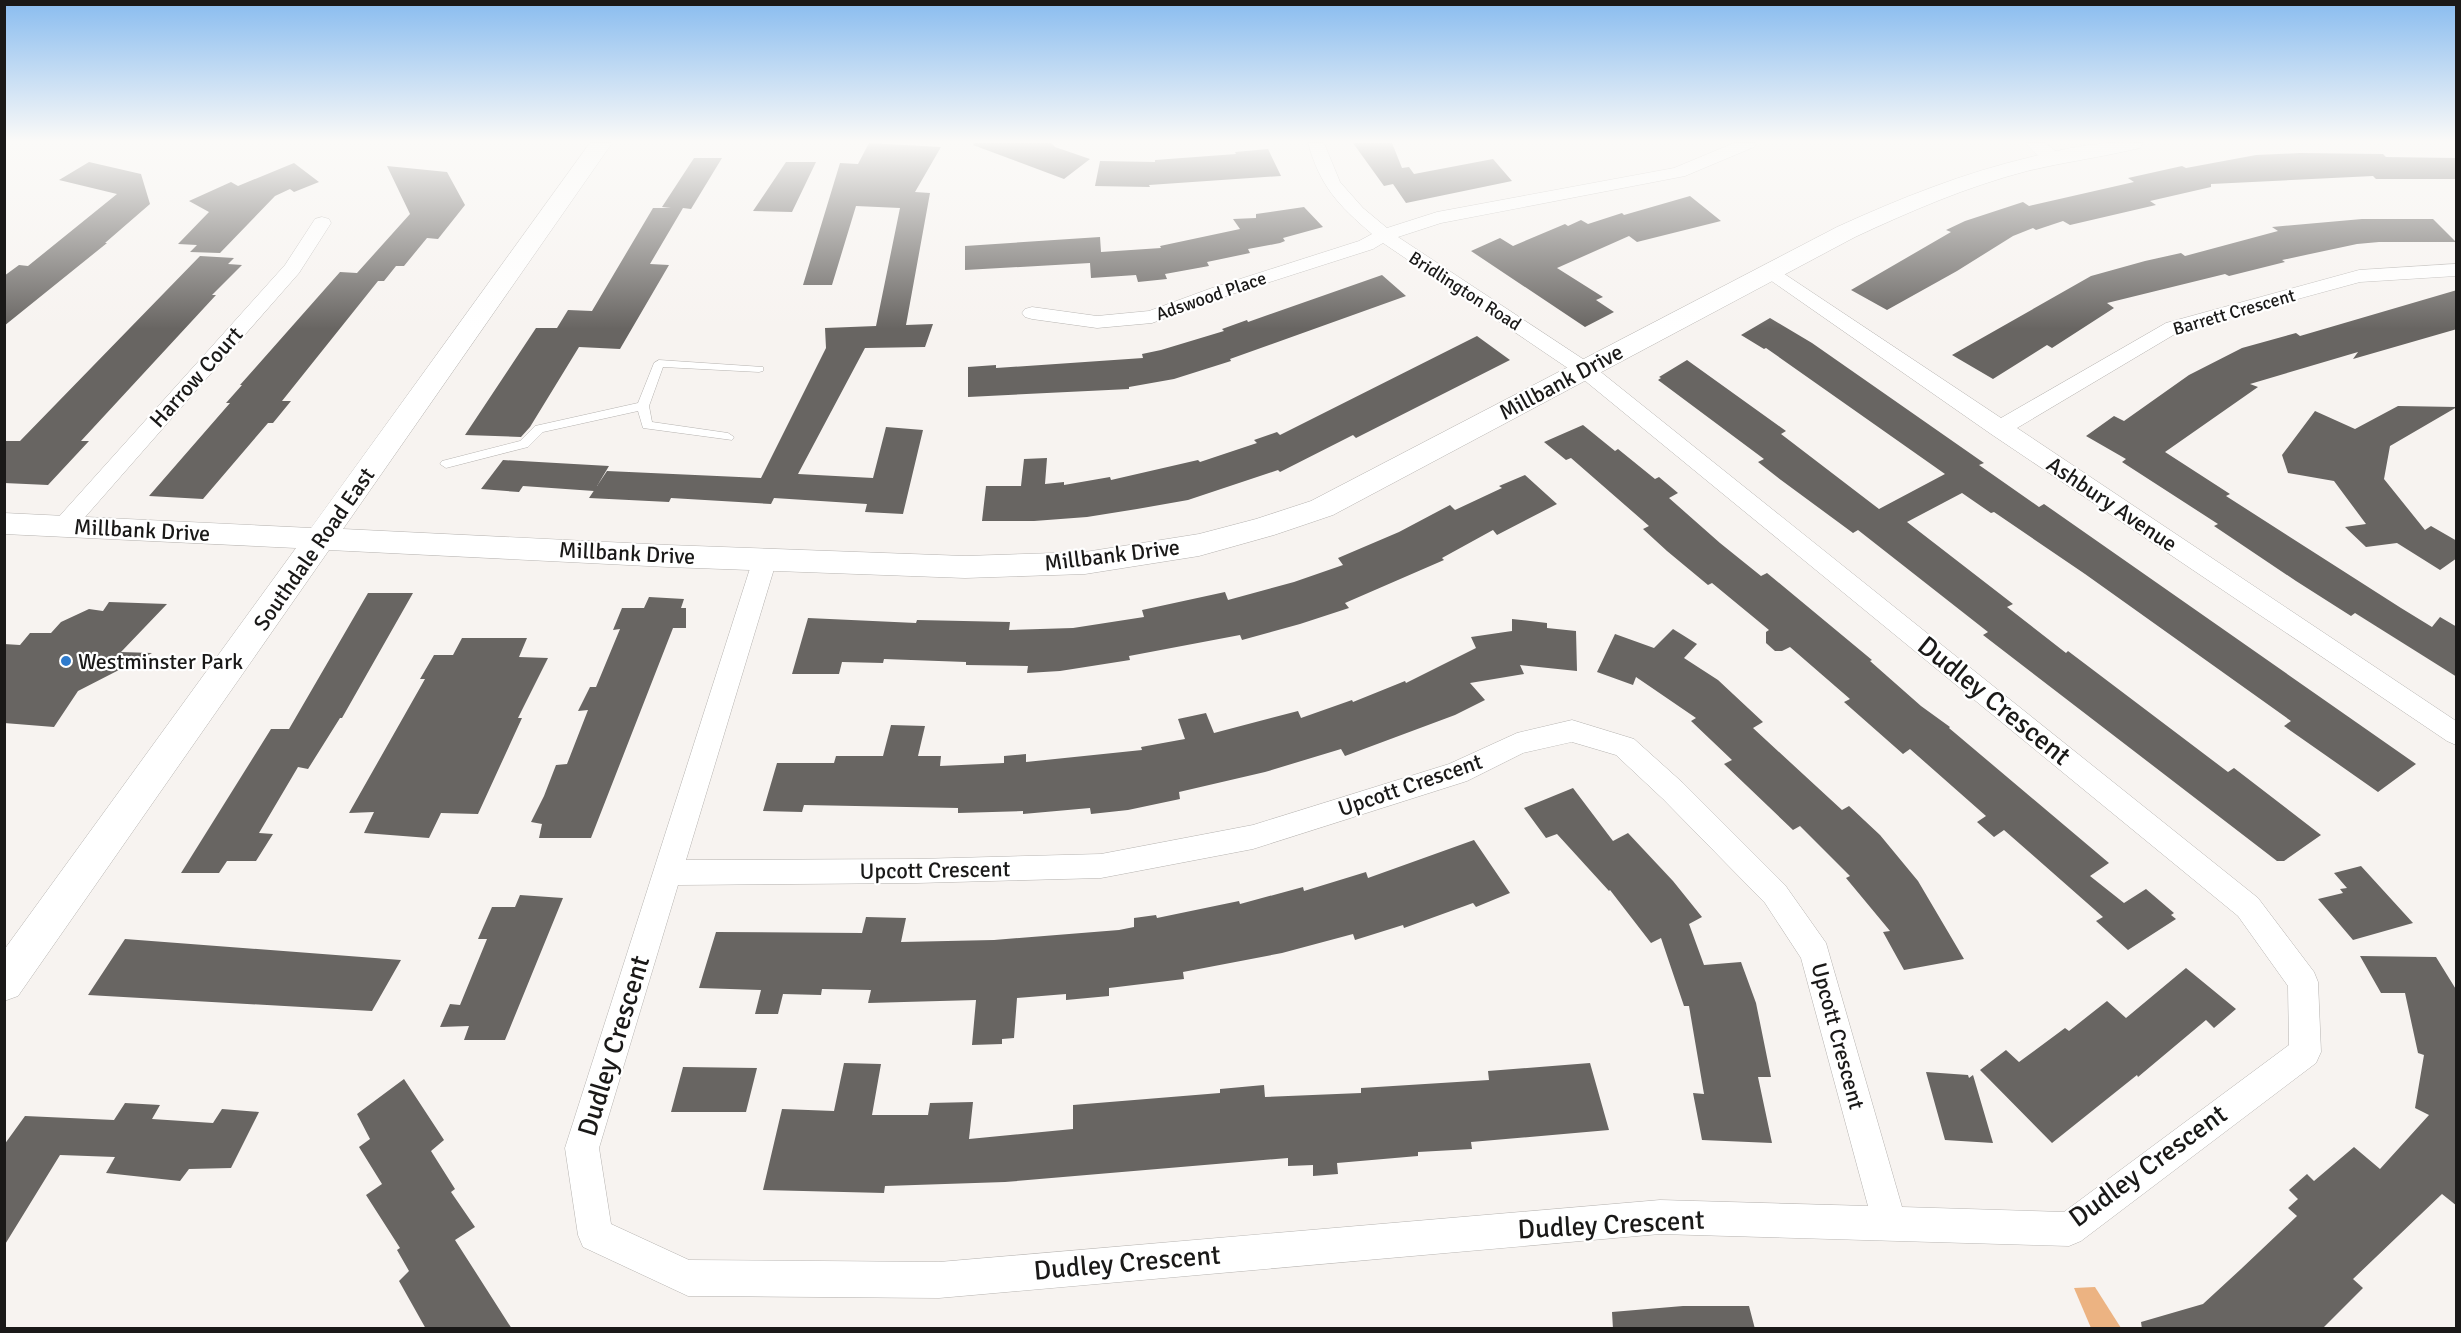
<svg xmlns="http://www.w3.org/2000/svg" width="2461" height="1333" font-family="Signika,sans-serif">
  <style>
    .green { fill: #ecb382 }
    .building { fill: #686562 }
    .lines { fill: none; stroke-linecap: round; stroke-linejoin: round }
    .lane-casing { stroke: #b6b3b0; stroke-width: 1 }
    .street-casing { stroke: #b6b3b0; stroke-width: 1 }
    .secondary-casing { stroke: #b6b3b0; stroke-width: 1 }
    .lane { fill: #fff; fill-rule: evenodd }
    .street { fill: #fff; fill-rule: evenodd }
    .secondary { fill: #fff; fill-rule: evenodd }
    .poi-dot { fill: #2f7bcc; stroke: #fff; stroke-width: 2 }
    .labels { text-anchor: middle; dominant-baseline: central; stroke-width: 4.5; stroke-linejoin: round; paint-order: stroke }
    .far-street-label { font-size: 18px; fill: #1a1918; stroke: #fff }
    .street-label { font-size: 22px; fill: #1a1918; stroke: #fff }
    .poi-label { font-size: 22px; fill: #1a1918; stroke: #fff; text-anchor: start }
    .near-street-label { font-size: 27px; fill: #1a1918; stroke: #fff }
  </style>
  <rect width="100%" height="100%" fill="#f7f3f0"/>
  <!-- green -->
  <path class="green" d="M 2095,1287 L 2121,1328 L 2091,1328 L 2074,1288 Z"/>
  <!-- building -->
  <path class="building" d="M 869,143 L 941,147 L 915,192 L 930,193 L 906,325 L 933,324 L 925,347 L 865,348 L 798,474 L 873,478 L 886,427 L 923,430 L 903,514 L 865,512 L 867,504 L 774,498 L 771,504 L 671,498 L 669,502 L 589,498 L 607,471 L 761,478 L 826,348 L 825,328 L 876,326 L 900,208 L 856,206 L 832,285 L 803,285 L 840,163 L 858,164 Z
    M 974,143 L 1051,143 L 1055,147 L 1090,159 L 1064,179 L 973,145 Z
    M 1353,143 L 1392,143 L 1402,168 L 1409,167 L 1414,174 L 1493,159 L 1512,181 L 1406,203 L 1393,184 L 1384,186 Z
    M 1268,149 L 1281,176 L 1149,185 L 1150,187 L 1095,186 L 1100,161 L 1155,162 L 1155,160 L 1236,154 L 1235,152 Z
    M 2300,153 L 2383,154 L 2386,157 L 2457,158 L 2457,179 L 2376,179 L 2373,176 L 2211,184 L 2211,187 L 2150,201 L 2156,205 L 2070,225 L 2063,221 L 2036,230 L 2033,228 L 2013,236 L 1957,271 L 1887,310 L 1851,290 L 1951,232 L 1946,230 L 1965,221 L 2023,202 L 2029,206 L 2134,182 L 2128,178 L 2182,166 L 2186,168 L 2256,155 Z
    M 694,158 L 722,158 L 691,209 L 683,208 L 650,264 L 669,265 L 620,349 L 579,347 L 530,427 L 521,437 L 465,435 L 536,328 L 557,328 L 568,310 L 592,311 L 653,208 L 671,208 L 662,207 Z
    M 89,162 L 141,174 L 150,204 L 105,243 L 107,243 L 4,326 L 4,276 L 19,265 L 28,266 L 117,194 L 59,180 Z
    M 786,162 L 816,162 L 792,212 L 753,211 Z
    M 294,163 L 319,182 L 294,192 L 290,189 L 275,196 L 220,253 L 190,252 L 197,245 L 178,244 L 209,212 L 189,201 L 231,182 L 238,186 Z
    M 387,166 L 447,172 L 465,205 L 438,239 L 427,238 L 404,266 L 396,266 L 384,281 L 378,281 L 282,401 L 291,401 L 273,423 L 268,423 L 203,499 L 149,496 L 230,403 L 226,403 L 242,385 L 240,385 L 340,272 L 357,273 L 410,214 Z
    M 1690,196 L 1721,221 L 1637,242 L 1629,236 L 1557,268 L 1603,297 L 1596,300 L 1614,312 L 1585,327 L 1471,251 L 1500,238 L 1513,246 L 1565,224 L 1568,226 L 1581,220 L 1588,224 L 1622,213 L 1624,215 Z
    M 1304,207 L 1323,227 L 1283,238 L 1285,241 L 1280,243 L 1248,249 L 1250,253 L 1207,262 L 1209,266 L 1165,274 L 1167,279 L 1138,282 L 1136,275 L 1091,278 L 1090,263 L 965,270 L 965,246 L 1100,237 L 1101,252 L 1161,248 L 1160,246 L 1240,229 L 1233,219 L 1256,218 L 1256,214 Z
    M 2362,219 L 2433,219 L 2456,242 L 2379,242 L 2357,244 L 2282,260 L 2285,262 L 2229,276 L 2225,274 L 2107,303 L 2114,308 L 2052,348 L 2047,345 L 1993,379 L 1952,355 L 2091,276 L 2145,261 L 2181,253 L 2185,256 L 2278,231 L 2272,227 Z
    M 200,256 L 234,258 L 228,264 L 242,265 L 212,295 L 216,295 L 81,441 L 89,441 L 48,485 L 4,483 L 4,441 L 20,441 Z
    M 1382,275 L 1406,296 L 1230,359 L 1231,361 L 1174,379 L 1129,387 L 1129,389 L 968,397 L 968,367 L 996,365 L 996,368 L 1143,358 L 1142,354 L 1161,350 L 1224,331 L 1222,329 L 1247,320 L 1248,322 Z
    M 2457,290 L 2457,329 L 2353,359 L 2358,352 L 2250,384 L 2258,387 L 2165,452 L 2230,494 L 2226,496 L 2401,608 L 2432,627 L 2440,617 L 2457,627 L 2457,677 L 2355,613 L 2351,616 L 2296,581 L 2214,526 L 2218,524 L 2122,462 L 2126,459 L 2086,436 L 2114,416 L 2124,421 L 2189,375 L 2242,348 L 2296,333 L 2300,336 Z
    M 1770,318 L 1812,343 L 1984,463 L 1979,465 L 2039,507 L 2044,504 L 2416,764 L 2378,792 L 2284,726 L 2291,721 L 2085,574 L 1994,512 L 1991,513 L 1962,493 L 1907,522 L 2013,604 L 2007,607 L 2066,653 L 2068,651 L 2228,772 L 2234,768 L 2321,835 L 2284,861 L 2277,861 L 1983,635 L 1988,632 L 1858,530 L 1853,533 L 1781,480 L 1758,462 L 1764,459 L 1658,380 L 1661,378 L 1659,377 L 1687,360 L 1786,431 L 1781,434 L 1879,509 L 1945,474 L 1766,348 L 1764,349 L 1741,335 Z
    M 1477,336 L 1510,360 L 1356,438 L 1353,435 L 1280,472 L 1278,470 L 1188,500 L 1137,509 L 1087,517 L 1034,521 L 982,521 L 986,486 L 1021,486 L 1024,459 L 1047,458 L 1045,484 L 1064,482 L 1064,485 L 1110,477 L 1111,480 L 1198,460 L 1200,462 L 1257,443 L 1254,440 L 1277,432 L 1280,435 Z
    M 2398,406 L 2457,407 L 2390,446 L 2384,479 L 2425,530 L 2431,526 L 2457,541 L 2457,558 L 2440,570 L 2397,543 L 2366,547 L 2345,527 L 2366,524 L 2334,481 L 2288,473 L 2282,455 L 2315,411 L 2355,429 Z
    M 1583,425 L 1615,451 L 1618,449 L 1655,479 L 1659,477 L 1678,493 L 1669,498 L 1720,543 L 1761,576 L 1767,573 L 1872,660 L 1870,661 L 1921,706 L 1950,727 L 1949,728 L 2109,863 L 2090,876 L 2124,903 L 2146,889 L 2174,913 L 2171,915 L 2176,919 L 2128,950 L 2096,921 L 2103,917 L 2004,830 L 1994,837 L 1977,822 L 1986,816 L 1910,749 L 1903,754 L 1844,702 L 1850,699 L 1790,647 L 1782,651 L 1775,651 L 1766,643 L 1766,632 L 1769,630 L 1712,583 L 1708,585 L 1667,551 L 1643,529 L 1649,526 L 1571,458 L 1566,460 L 1544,442 Z
    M 503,460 L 609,466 L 594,491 L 523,486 L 519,492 L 481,489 Z
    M 1525,475 L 1557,504 L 1497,535 L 1493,530 L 1442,558 L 1444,560 L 1345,603 L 1349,608 L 1300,624 L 1242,640 L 1240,635 L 1129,656 L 1130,660 L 1060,671 L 1027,673 L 1028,666 L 966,665 L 966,662 L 884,659 L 883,663 L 842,662 L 839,674 L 792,674 L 808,618 L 916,623 L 917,620 L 1010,622 L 1009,630 L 1073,628 L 1144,617 L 1142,610 L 1225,592 L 1228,600 L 1294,582 L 1343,565 L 1338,558 L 1399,532 L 1450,505 L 1455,510 L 1502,488 L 1499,486 Z
    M 368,593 L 413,593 L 342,718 L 340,718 L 308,769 L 298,767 L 259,833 L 273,834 L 256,861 L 227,861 L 219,873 L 181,873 L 271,729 L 289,729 Z
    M 649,597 L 684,599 L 681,608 L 686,608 L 686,628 L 673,628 L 591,838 L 539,838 L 542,824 L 531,822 L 544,796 L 556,765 L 567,764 L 588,710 L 578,711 L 590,687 L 596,687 L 620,629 L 613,630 L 622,608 L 644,608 Z
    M 109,602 L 167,604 L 121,652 L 152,653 L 78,691 L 54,727 L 4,723 L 4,644 L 20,645 L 30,633 L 51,633 L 61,622 L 89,609 L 103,611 Z
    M 1512,619 L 1547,623 L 1547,628 L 1576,631 L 1577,671 L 1520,665 L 1524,674 L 1470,683 L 1485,700 L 1455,715 L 1345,756 L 1341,749 L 1265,772 L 1179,792 L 1180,799 L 1128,810 L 1091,814 L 1090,808 L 1023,814 L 1023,811 L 958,813 L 958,808 L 804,805 L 802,812 L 763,811 L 777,763 L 834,763 L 836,756 L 883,756 L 891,725 L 925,726 L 918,756 L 941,756 L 940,766 L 1004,763 L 1004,756 L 1026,754 L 1026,762 L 1142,750 L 1141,747 L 1185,739 L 1178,719 L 1206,713 L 1214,733 L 1298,711 L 1301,718 L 1352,700 L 1353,702 L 1405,681 L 1406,683 L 1476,648 L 1471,637 L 1512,631 Z
    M 1673,629 L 1697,644 L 1684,658 L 1718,680 L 1763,722 L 1753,728 L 1842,810 L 1849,806 L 1880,835 L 1918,881 L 1964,959 L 1904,970 L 1883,932 L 1890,931 L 1846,878 L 1850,876 L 1800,826 L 1793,830 L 1724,764 L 1732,760 L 1691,721 L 1696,718 L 1636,677 L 1633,685 L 1597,672 L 1615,634 L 1654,648 Z
    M 462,638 L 527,638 L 519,657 L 548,658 L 518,718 L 522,718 L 478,814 L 441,813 L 429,838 L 364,833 L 374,812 L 349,813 L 425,679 L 420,679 L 434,655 L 453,655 Z
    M 1573,788 L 1613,841 L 1628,833 L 1673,881 L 1702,917 L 1689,924 L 1704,965 L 1741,962 L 1756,1003 L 1771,1077 L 1758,1077 L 1772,1143 L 1702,1140 L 1693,1093 L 1704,1094 L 1689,1006 L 1684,1006 L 1661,938 L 1651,943 L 1610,890 L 1609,891 L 1557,834 L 1546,838 L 1524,808 Z
    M 1474,840 L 1510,893 L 1476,907 L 1473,903 L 1404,928 L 1403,925 L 1355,940 L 1353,934 L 1282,953 L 1183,972 L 1184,979 L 1109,988 L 1109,996 L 1066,1000 L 1066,994 L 1017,998 L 1014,1038 L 1002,1039 L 1002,1044 L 972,1045 L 976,1000 L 868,1003 L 871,990 L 822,989 L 821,995 L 783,994 L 778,1014 L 755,1014 L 761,990 L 699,988 L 716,932 L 862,933 L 866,917 L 906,918 L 901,942 L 994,940 L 1119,930 L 1134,927 L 1134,918 L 1156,915 L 1157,918 L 1239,901 L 1240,904 L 1303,887 L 1304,891 L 1366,872 L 1368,878 Z
    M 2361,866 L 2413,923 L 2353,940 L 2318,899 L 2343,893 L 2340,889 L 2347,888 L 2334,873 Z
    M 520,895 L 563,898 L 505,1040 L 464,1040 L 469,1026 L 440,1027 L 450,1004 L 460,1005 L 487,939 L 478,939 L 492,907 L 515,907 Z
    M 125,939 L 401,960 L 372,1011 L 88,995 Z
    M 2360,956 L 2436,957 L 2457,991 L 2457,1206 L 2442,1194 L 2353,1279 L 2363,1288 L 2322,1329 L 2142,1329 L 2141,1322 L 2203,1304 L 2241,1269 L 2297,1216 L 2288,1208 L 2298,1199 L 2289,1190 L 2307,1174 L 2314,1181 L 2354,1147 L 2380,1169 L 2429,1115 L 2415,1108 L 2424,1055 L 2418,1053 L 2405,993 L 2381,993 Z
    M 2186,968 L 2236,1009 L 2214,1028 L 2206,1020 L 2138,1077 L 2137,1075 L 2052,1143 L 1980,1070 L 2006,1050 L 2019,1062 L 2065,1028 L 2069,1031 L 2107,1001 L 2126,1018 Z
    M 844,1063 L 881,1064 L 872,1115 L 928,1115 L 930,1103 L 973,1102 L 969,1139 L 1073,1129 L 1073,1105 L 1220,1093 L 1220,1089 L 1264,1085 L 1265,1097 L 1361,1093 L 1361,1088 L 1489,1080 L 1488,1071 L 1590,1063 L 1609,1130 L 1471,1142 L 1472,1149 L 1418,1152 L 1418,1156 L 1337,1163 L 1338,1174 L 1313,1176 L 1313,1165 L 1288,1166 L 1288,1158 L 1005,1182 L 885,1186 L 884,1193 L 763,1190 L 782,1109 L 834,1111 Z
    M 683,1067 L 757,1068 L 746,1112 L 671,1112 Z
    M 1926,1072 L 1968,1075 L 1969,1078 L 1973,1075 L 1993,1143 L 1945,1140 Z
    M 404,1079 L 444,1140 L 431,1151 L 455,1189 L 451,1192 L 475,1227 L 455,1240 L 512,1329 L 426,1329 L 399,1281 L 409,1271 L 397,1250 L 400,1248 L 366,1195 L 382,1184 L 359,1147 L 370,1139 L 357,1114 Z
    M 125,1103 L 160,1105 L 152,1119 L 213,1123 L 222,1109 L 259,1112 L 231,1168 L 189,1169 L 180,1181 L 106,1173 L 115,1157 L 60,1155 L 4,1246 L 4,1145 L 25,1116 L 114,1120 Z
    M 1683,1306 L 1749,1306 L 1755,1329 L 1613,1329 L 1612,1312 Z"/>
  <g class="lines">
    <defs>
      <path id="lane" d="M 659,360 L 763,367 L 763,371 L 759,372 L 663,367 L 649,406 L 652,422 L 728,433 L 734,437 L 732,440 L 643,428 L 638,411 L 543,432 L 528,447 L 524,448 L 446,468 L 440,464 L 442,461 L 520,441 L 535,426 L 638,403 L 654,363 Z"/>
      <path id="street" d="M 1308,143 L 1324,143 L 1340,182 L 1363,208 L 1387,228 L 1437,212 L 1674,168 L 1734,143 L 1756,143 L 1754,147 L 1685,176 L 1441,223 L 1398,237 L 1592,365 L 2258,898 L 2314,972 L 2318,982 L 2321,1052 L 2316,1063 L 2081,1241 L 2069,1246 L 1660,1234 L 939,1298 L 688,1296 L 583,1247 L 578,1235 L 565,1148 L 753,559 L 757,553 L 765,550 L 773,553 L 777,559 L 686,860 L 917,859 L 1101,854 L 1253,825 L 1449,764 L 1517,733 L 1572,720 L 1634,739 L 1683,783 L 1785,885 L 1826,943 L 1902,1207 L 2064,1212 L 2289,1045 L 2288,986 L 2238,916 L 1578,375 L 1383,243 L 1373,249 L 1226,296 L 1152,323 L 1097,328 L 1032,319 L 1025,317 L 1022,313 L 1025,309 L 1032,307 L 1097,316 L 1149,311 L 1212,288 L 1359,241 L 1372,234 C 1338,205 1320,186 1308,143 ZM 1572,742 L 1616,755 L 1663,799 L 1765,903 L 1801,958 L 1868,1206 L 1660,1200 L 939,1262 L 689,1260 L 611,1224 L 599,1148 L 678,885 L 917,883 L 1101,878 L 1253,849 L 1467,781 L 1523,753 Z
        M 2026,143 L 2045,143 L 2065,158 L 2062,162 C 2050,165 2032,153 2026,143 Z
        M 322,217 L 329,219 L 331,223 L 299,273 L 72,532 L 64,534 L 56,532 L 52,526 L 56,520 L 285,265 L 315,219 Z
        M 2456,264 L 2456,276 L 2360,282 L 2180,331 L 2017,428 L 2456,721 L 2456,745 L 2447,741 L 1991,434 L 1760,273 L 1763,269 L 1777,269 L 2001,418 L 2166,323 L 2359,270 Z"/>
      <path id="secondary" d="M 590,143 L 612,143 L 343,529 L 668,545 L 965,556 L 1085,552 L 1199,534 L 1256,519 L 1311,501 L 1837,227 C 1901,198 1963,173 2031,157 C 2068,148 2105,140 2143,143 L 2140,148 C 2103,157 2064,162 2027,171 C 1966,187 1911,211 1855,237 L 1333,515 L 1274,535 L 1199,556 L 1085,574 L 965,578 L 668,567 L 329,550 L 18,996 L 4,1001 L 4,950 L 296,548 L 4,534 L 4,513 L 311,528 Z"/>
    </defs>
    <!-- lane casing -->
    <use href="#lane" class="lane-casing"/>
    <!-- street casing -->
    <use href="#street" class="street-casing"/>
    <!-- secondary casing -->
    <use href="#secondary" class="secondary-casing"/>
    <!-- lane -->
    <use href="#lane" class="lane"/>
    <!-- street -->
    <use href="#street" class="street"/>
    <!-- secondary -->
    <use href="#secondary" class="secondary"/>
  </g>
  <!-- sky -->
  <linearGradient id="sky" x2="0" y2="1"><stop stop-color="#89bcef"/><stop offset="0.43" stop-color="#fbfaf8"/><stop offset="1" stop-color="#fbfaf8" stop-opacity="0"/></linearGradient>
  <rect width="2461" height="329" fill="url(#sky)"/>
  <!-- markers -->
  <circle class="poi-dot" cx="66" cy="661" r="6"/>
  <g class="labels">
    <!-- far-street labels -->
    <g class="far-street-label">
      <text transform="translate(1465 291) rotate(33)">Bridlington Road</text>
      <text transform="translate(1211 296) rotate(-19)">Adswood Place</text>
      <text transform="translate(2234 312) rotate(-16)">Barrett Crescent</text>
    </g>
    <!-- street labels -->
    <g class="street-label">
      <text transform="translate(196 377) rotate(-48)">Harrow Court</text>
      <text transform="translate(1561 382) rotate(-28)">Millbank Drive</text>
      <text transform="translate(2112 504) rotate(34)">Ashbury Avenue</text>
      <text transform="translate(142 530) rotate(3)">Millbank Drive</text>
      <text transform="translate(314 549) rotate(-55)">Southdale Road East</text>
      <text transform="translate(627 553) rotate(3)">Millbank Drive</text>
      <text transform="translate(1112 555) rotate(-7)">Millbank Drive</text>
      <text transform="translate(1410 785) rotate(-19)">Upcott Crescent</text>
      <text transform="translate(935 870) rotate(-1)">Upcott Crescent</text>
      <text transform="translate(1838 1036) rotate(75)">Upcott Crescent</text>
    </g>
    <!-- poi labels -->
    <g class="poi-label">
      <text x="78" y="661">Westminster Park</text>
    </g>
    <!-- near-street labels -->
    <g class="near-street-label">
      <text transform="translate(1994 701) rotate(39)">Dudley Crescent</text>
      <text transform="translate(614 1046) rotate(-73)">Dudley Crescent</text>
      <text transform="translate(2148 1166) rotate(-36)">Dudley Crescent</text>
      <text transform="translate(1611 1225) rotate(-3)">Dudley Crescent</text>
      <text transform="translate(1127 1263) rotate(-5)">Dudley Crescent</text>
    </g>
  </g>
  <!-- border -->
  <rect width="2461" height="1333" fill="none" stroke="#1a1918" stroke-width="12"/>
</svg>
